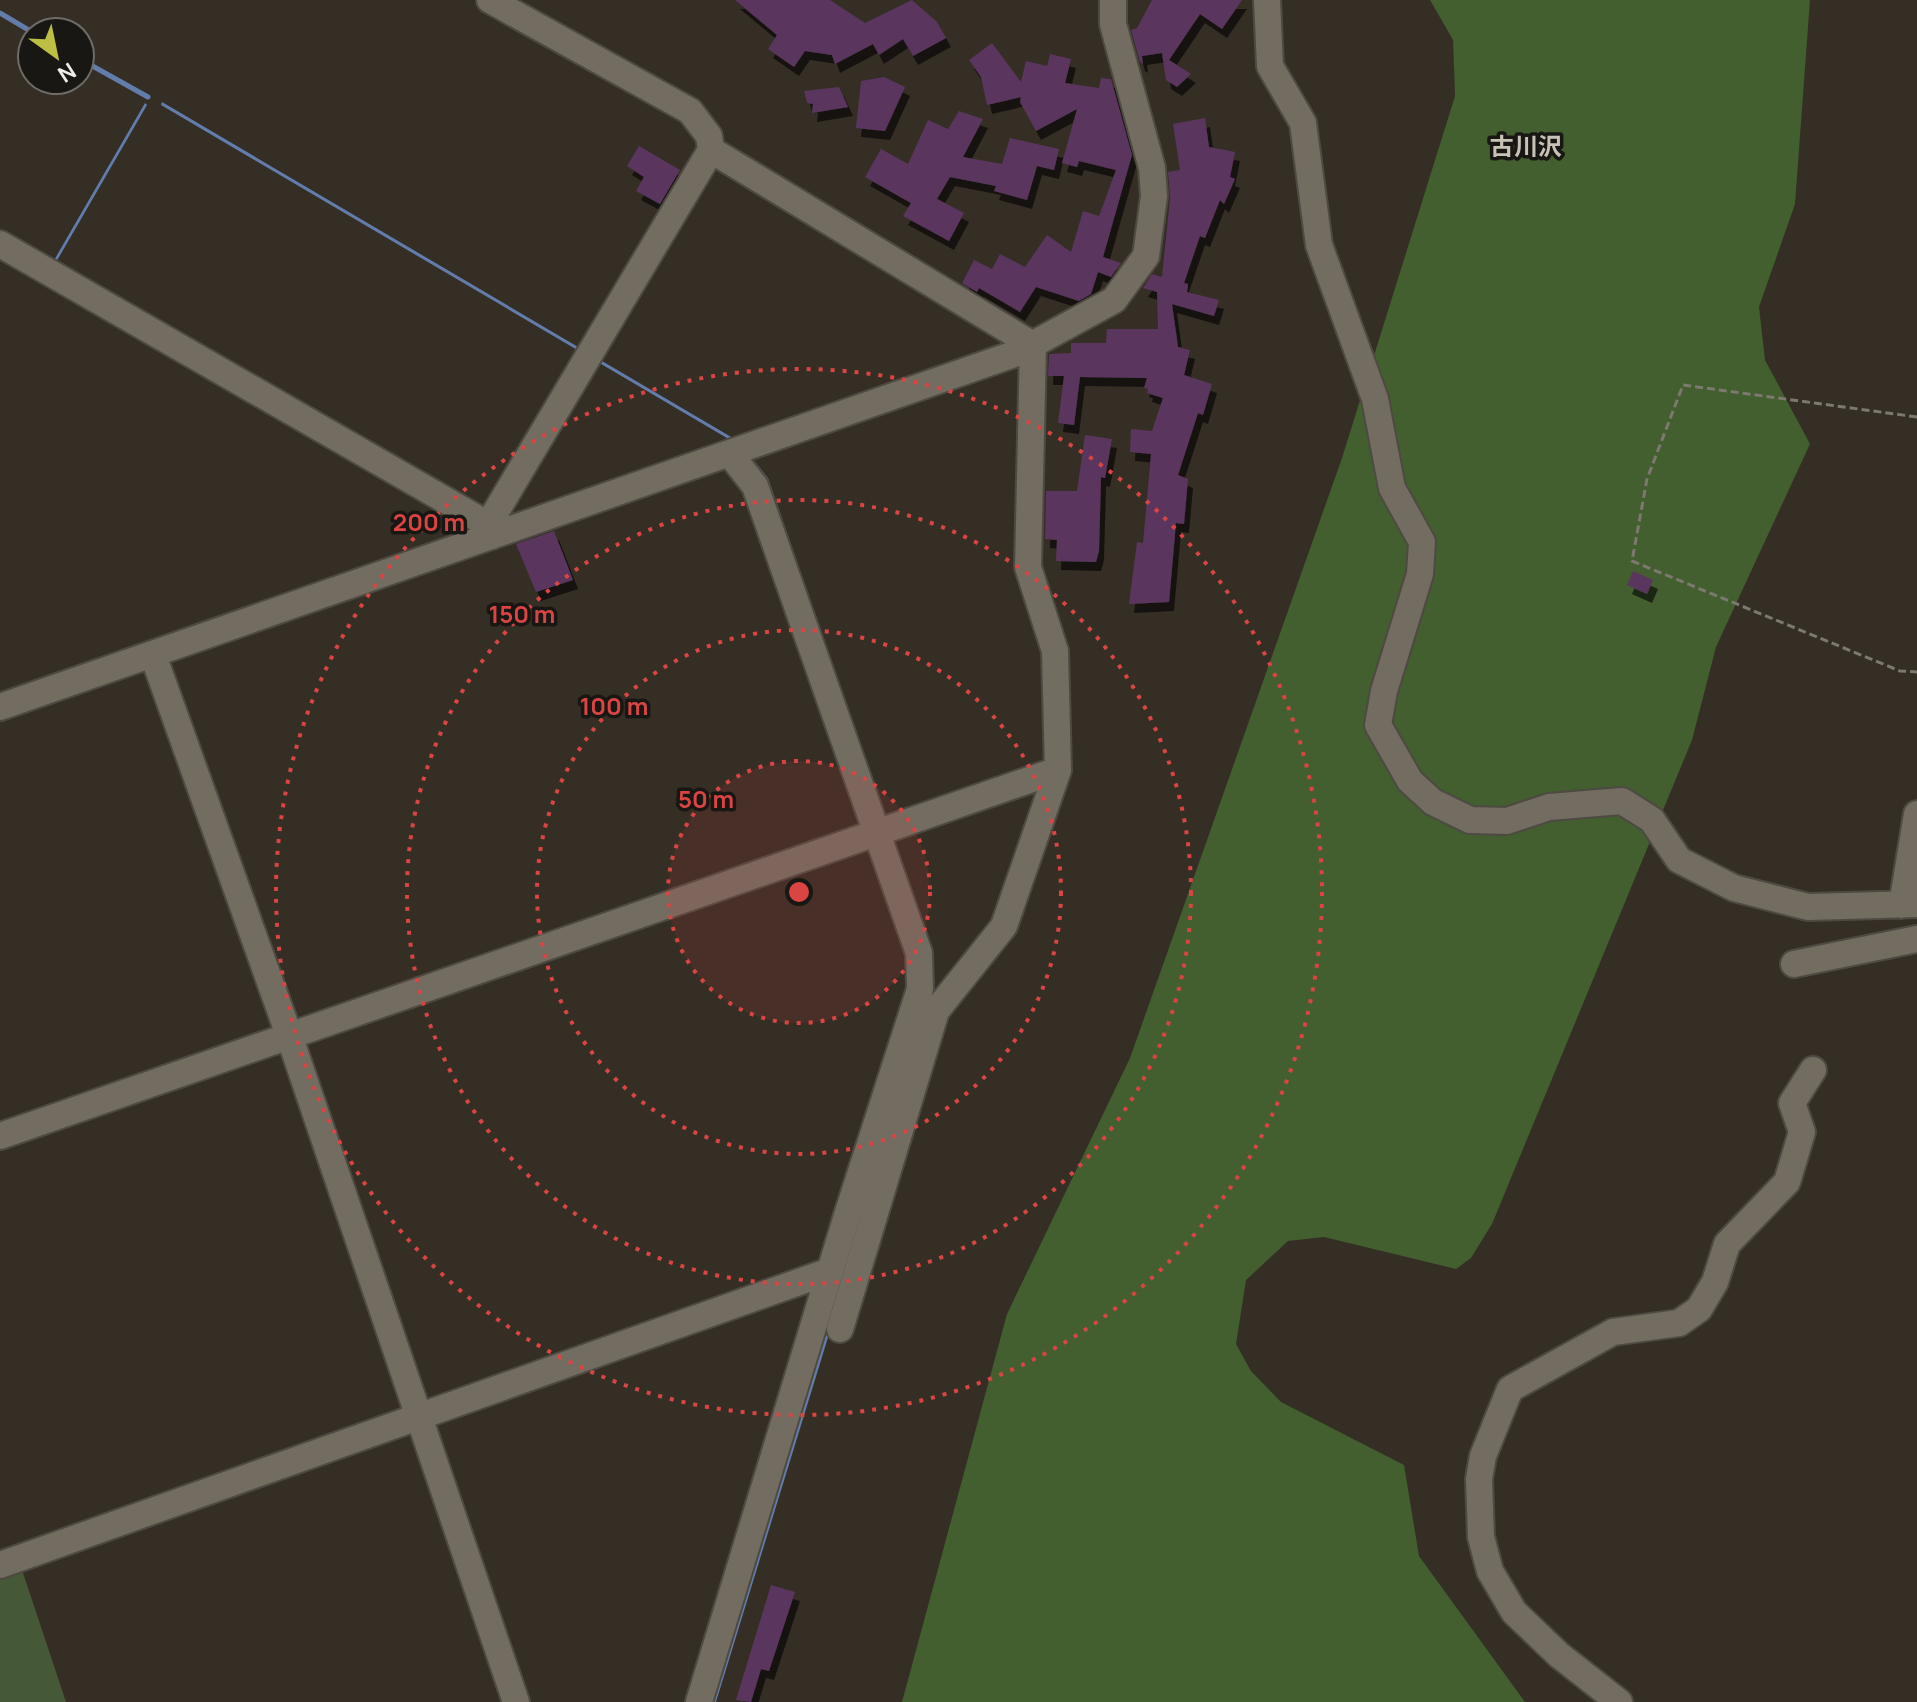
<svg xmlns="http://www.w3.org/2000/svg" width="1917" height="1702" font-family="Manrope,'Noto Sans JP',sans-serif">
  <style>
    .green { fill: #455937 }
    .forest { fill: #435e2f }
    .water { fill: #627dac }
    .lines { fill: none; stroke-linecap: round; stroke-linejoin: round }
    .stream { stroke: #627dac; stroke-width: 5 }
    .building { fill: #5a365d; filter: url(#shadow) }
    .minor-casing { stroke: #4e4a42; stroke-width: 30 }
    .path { stroke: #7d7870; stroke-width: 3; stroke-dasharray: 8 4; stroke-linecap: butt }
    .minor { stroke: #726c61; stroke-width: 26 }
    .ring { fill: none; stroke: #da4544; stroke-width: 4; stroke-dasharray: 4 8 }
    .labels { text-anchor: middle; dominant-baseline: central; stroke-width: 7; stroke-linejoin: round; paint-order: stroke }
    .quarter-label { font-size: 24px; font-weight: bold; fill: #c8c1b5; stroke: #191713 }
    .centre { fill: #da4544; stroke: #191713; stroke-width: 4 }
    .ring-label { font-size: 24px; text-anchor: middle; font-weight: bold; fill: #da4544; stroke: #191713; stroke-width: 7; stroke-linejoin: round; paint-order: stroke }
  </style>
  <defs>
    <filter id="shadow"><feDropShadow dx="5" dy="9" stdDeviation="0" flood-color="#0009"/></filter>
  </defs>
  <rect width="100%" height="100%" fill="#342e25"/>
  <!-- green -->
  <path class="green" d="M 22,1570 L 66,1702 L 0,1702 L 0,1577 Z"/>
  <!-- forest -->
  <path class="forest" d="M 1430,0 L 1810,0 L 1795,204 L 1759,307 L 1765,360 L 1810,444 L 1716,647 L 1692,740 L 1492,1224 L 1471,1258 L 1456,1269 L 1324,1237 L 1288,1241 L 1246,1280 L 1236,1344 L 1251,1371 L 1281,1402 L 1404,1465 L 1419,1556 L 1525,1702 L 902,1702 L 1007,1314 L 1130,1058 L 1342,458 L 1455,96 L 1453,40 Z"/>
  <!-- water -->
  <path class="water" d="M 162,102 L 738,441 L 768,478 L 930,945 L 935,989 L 716,1702 L 711,1702 L 927,998 L 732,441 L 161,105 Z
    M 145,103 L 147,105 L 55,264 L 53,262 Z"/>
  <g class="lines">
    <!-- stream -->
    <path class="stream" d="M 0,13 L 32,32
      M 80,59 L 148,97"/>
  </g>
  <!-- building -->
  <path class="building" d="M 735,0 L 830,0 L 865,23 L 912,0 L 937,22 L 946,38 L 913,56 L 903,39 L 879,55 L 873,44 L 835,64 L 832,55 L 805,51 L 794,67 L 768,49 L 777,35 Z
    M 1152,0 L 1242,0 L 1222,29 L 1200,14 L 1169,60 L 1191,74 L 1177,87 L 1166,80 L 1162,53 L 1142,56 L 1143,64 L 1140,62 L 1131,30 L 1137,28 Z
    M 992,43 L 1021,82 L 1026,61 L 1047,66 L 1050,54 L 1071,59 L 1065,83 L 1099,88 L 1101,78 L 1111,79 L 1132,155 L 1103,257 L 1121,263 L 1111,277 L 1098,272 L 1091,294 L 1079,301 L 1036,287 L 1020,312 L 979,288 L 977,292 L 962,283 L 974,260 L 992,269 L 1000,254 L 1025,267 L 1047,235 L 1071,252 L 1083,211 L 1099,216 L 1116,170 L 1079,161 L 1077,167 L 1062,163 L 1077,109 L 1036,131 L 1020,102 L 1021,97 L 987,105 L 981,77 L 969,60 Z
    M 884,77 L 905,87 L 885,131 L 856,128 L 861,81 Z
    M 839,87 L 848,107 L 812,113 L 813,104 L 807,103 L 804,91 Z
    M 959,111 L 983,119 L 963,157 L 1002,164 L 1010,138 L 1059,149 L 1054,170 L 1037,166 L 1027,200 L 994,191 L 996,186 L 950,177 L 937,199 L 964,213 L 949,241 L 903,216 L 911,203 L 865,177 L 881,149 L 908,164 L 928,120 L 948,129 Z
    M 1205,118 L 1209,147 L 1235,152 L 1230,177 L 1235,179 L 1224,204 L 1220,200 L 1205,238 L 1200,236 L 1184,283 L 1188,284 L 1187,292 L 1219,300 L 1214,316 L 1172,304 L 1178,347 L 1190,350 L 1184,375 L 1212,384 L 1203,415 L 1198,413 L 1178,475 L 1188,479 L 1184,524 L 1176,523 L 1169,602 L 1129,604 L 1137,542 L 1143,543 L 1151,454 L 1130,452 L 1131,429 L 1152,431 L 1163,398 L 1147,393 L 1148,389 L 1144,388 L 1147,378 L 1080,377 L 1074,425 L 1058,423 L 1064,376 L 1048,376 L 1049,354 L 1071,353 L 1071,343 L 1106,343 L 1107,329 L 1158,329 L 1157,292 L 1143,288 L 1152,274 L 1162,277 L 1170,198 L 1168,172 L 1180,170 L 1173,124 Z
    M 639,146 L 680,170 L 660,204 L 636,191 L 644,177 L 627,166 Z
    M 1085,435 L 1112,439 L 1105,478 L 1101,477 L 1099,551 L 1096,562 L 1056,561 L 1057,540 L 1045,539 L 1046,491 L 1077,491 Z
    M 554,531 L 573,580 L 536,592 L 516,544 Z
    M 1633,571 L 1653,580 L 1647,594 L 1627,585 Z
    M 771,1585 L 795,1592 L 769,1671 L 761,1669 L 751,1702 L 736,1700 Z"/>
  <g class="lines">
    <defs>
      <path id="minor" d="M 490,0 L 690,111 L 709,136 L 711,150 L 491,520 L 492,536
        M 1267,0 L 1270,66 L 1303,123 L 1319,245 L 1375,399 L 1392,488 L 1422,542 L 1420,574 L 1384,691 L 1378,725 L 1410,781 L 1433,802 L 1470,820 L 1507,821 L 1549,807 L 1622,801 L 1652,820 L 1679,860 L 1734,888 L 1808,907 L 1917,904
        M 711,150 L 1033,345
        M 0,244 L 480,520 L 492,536
        M 153,655 L 289,1035 L 516,1702
        M 0,707 L 1017,353 L 1114,300 L 1146,256 L 1154,196 L 1152,168 L 1113,24 L 1113,0
        M 1902,905 L 1917,814
        M 1794,964 L 1917,939
        M 0,1136 L 1058,770
        M 840,1329 L 936,1011 L 1004,926 L 1058,770 L 1055,651 L 1028,567 L 1033,345
        M 0,1565 L 830,1271
        M 699,1702 L 849,1209 L 920,989 L 919,953 L 755,486 L 730,454
        M 1619,1702 L 1559,1655 L 1514,1612 L 1490,1571 L 1481,1537 L 1479,1479 L 1483,1456 L 1510,1389 L 1613,1332 L 1679,1323 L 1699,1309 L 1715,1282 L 1727,1244 L 1787,1182 L 1802,1132 L 1792,1103 L 1813,1070"/>
    </defs>
    <!-- minor casing -->
    <use href="#minor" class="minor-casing"/>
    <!-- path -->
    <path class="path" d="M 1917,417 L 1683,385 L 1647,479 L 1632,561 L 1900,671 L 1917,672"/>
    <!-- minor -->
    <use href="#minor" class="minor"/>
  </g>
  <!-- distance rings -->
  <circle cx="799" cy="892" r="131" fill="#da4544" fill-opacity=".12"/>
  <g class="ring">
    <circle cx="799" cy="892" r="131"/>
    <circle cx="799" cy="892" r="262"/>
    <circle cx="799" cy="892" r="392"/>
    <circle cx="799" cy="892" r="523"/>
  </g>
  <g class="labels">
    <!-- quarter labels -->
    <g class="quarter-label">
      <text x="1526" y="145">古川沢</text>
    </g>
  </g>
  <circle cx="799" cy="892" r="12" class="centre"/>
  <g class="ring-label">
    <text x="429" y="531">200 m</text>
    <text x="522" y="623">150 m</text>
    <text x="614" y="715">100 m</text>
    <text x="706" y="808">50 m</text>
  </g>
  <!-- north arrow -->
  <g transform="translate(56 56) rotate(147)"><circle r="38" fill="#191713" stroke="#6f6c67" stroke-width="2"/>
  <path d="M0-6L14 30L0 20L-14 30Z" fill="#bcbf44"/>
  <text y="-12" font-size="22" font-weight="bold" text-anchor="middle" fill="#f0ece6">N</text>
  </g>
</svg>
